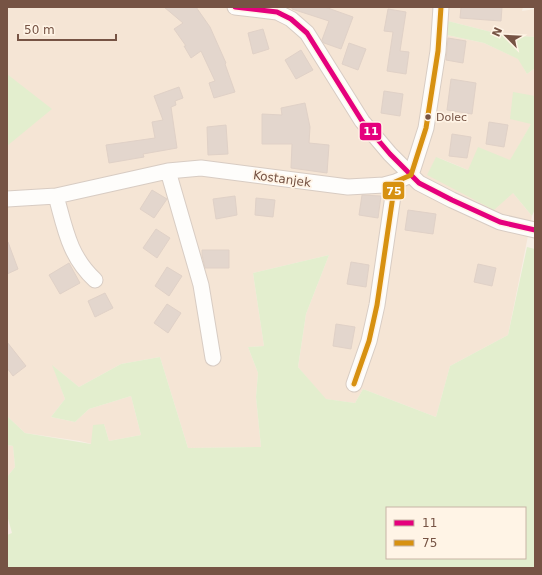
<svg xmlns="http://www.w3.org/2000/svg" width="542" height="575" font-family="'DejaVu Sans',sans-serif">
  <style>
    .residential { fill: #f5e5d5 }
    .green { fill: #e3eece; fill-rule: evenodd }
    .building { fill: #e3d6cd; stroke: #e0d1c7 }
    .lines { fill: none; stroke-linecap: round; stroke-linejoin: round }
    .minor-casing { stroke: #d8ccc3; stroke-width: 17 }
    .minor { stroke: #fefdfb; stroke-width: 15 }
    .bus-1-casing { stroke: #fff4e6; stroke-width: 8 }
    .bus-2-casing { stroke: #fff4e6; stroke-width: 8 }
    .bus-1 { stroke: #e5007d; stroke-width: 5 }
    .bus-2 { stroke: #d79111; stroke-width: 5 }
    .bus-dot { fill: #765344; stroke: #fff4e6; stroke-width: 1.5 }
    .labels { text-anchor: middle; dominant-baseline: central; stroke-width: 3.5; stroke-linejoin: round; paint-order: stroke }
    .bus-label { font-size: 11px; fill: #765344; stroke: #fff4e6; text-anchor: start }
    .street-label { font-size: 12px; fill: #765344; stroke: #fff4e6 }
    .line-badge { stroke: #fff4e6; stroke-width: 1.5 }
    .badge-label { font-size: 11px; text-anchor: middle; font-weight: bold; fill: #fff }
  </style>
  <rect width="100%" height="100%" fill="#f7efe5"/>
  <!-- residential -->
  <path class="residential" d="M 7,7 L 523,7 L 522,11 L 535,9 L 535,37 L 503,35 L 448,21 L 447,35 L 484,43 L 519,59 L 527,74 L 535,68 L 535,127 L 530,126 L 510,161 L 468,170 L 437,157 L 513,193 L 532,216 L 508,335 L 450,366 L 436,417 L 363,389 L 355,403 L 325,399 L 298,367 L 306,314 L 329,255 L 253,273 L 264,346 L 248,347 L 258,373 L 256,397 L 261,447 L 188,448 L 160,357 L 121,364 L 79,387 L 53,366 L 65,399 L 51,417 L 75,422 L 89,409 L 131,396 L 141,435 L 109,441 L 104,424 L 92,444 L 80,441 L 25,433 L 7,416 Z
    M 7,445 L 13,446 L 15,467 L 7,477 Z"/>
  <!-- green -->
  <path class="green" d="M 448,21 L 503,35 L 535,37 L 535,68 L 527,74 L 518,59 L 484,43 L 447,35 Z
    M 7,74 L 52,109 L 7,146 Z
    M 513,92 L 535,96 L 535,209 L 532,216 L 513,193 L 494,210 L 427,175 L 436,157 L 468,170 L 478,147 L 510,160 L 531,124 L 510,119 Z
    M 527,247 L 535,249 L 535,568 L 7,568 L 7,535 L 12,533 L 7,515 L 7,477 L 15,467 L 13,446 L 7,445 L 7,416 L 25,433 L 91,444 L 93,425 L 104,424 L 109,441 L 141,435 L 131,396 L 89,409 L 75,422 L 51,417 L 65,399 L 52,365 L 79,387 L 121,364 L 160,357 L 188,448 L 261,447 L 256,397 L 258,373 L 248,347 L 264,346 L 253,273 L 329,255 L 306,314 L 298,367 L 326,399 L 355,403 L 363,389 L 436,417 L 450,366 L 508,335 ZM 387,508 L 525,508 L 525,558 L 387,558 Z"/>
  <!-- building -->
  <path class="building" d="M 164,7 L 196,7 L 210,27 L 226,63 L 225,64 L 235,92 L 214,98 L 209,83 L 215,81 L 201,51 L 191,58 L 184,46 L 186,46 L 174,29 L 183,23 Z
    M 292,7 L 325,7 L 353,17 L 341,49 L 324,43 L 322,40 L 329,21 L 292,9 Z
    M 461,7 L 502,7 L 501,21 L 460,18 Z
    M 388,9 L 406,12 L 400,51 L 409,52 L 406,74 L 387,71 L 393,32 L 384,31 Z
    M 263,29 L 269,49 L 253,54 L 248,33 Z
    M 448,38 L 466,41 L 463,63 L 446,60 Z
    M 349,43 L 366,49 L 358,70 L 342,64 Z
    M 301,50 L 313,70 L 296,79 L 285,60 Z
    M 451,79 L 476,83 L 472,114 L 447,110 Z
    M 179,87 L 183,98 L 175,101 L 176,105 L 171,107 L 177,148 L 143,154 L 144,157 L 109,163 L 106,145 L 155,138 L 152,122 L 163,120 L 154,96 Z
    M 384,91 L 403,94 L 400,116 L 381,113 Z
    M 305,103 L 310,127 L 309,143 L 329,145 L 327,173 L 291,168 L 292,144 L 262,144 L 262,114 L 282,115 L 281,108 Z
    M 489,122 L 508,125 L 504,147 L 486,144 Z
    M 226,125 L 228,154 L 208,155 L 207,127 Z
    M 452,134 L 471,137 L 467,158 L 449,156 Z
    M 152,190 L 167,199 L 154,218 L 140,209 Z
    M 362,195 L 381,196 L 378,218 L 359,215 Z
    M 235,196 L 237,215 L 216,219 L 213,199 Z
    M 256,198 L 275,200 L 273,217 L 255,215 Z
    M 408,210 L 436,214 L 433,234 L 405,230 Z
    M 156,229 L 170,238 L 157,258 L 143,248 Z
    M 7,242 L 8,242 L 18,269 L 7,274 Z
    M 202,250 L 229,250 L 229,268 L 205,268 L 202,255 Z
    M 351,262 L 369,265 L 366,287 L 347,284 Z
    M 69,263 L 80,283 L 60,294 L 49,275 Z
    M 478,264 L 496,268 L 492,286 L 474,282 Z
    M 167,267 L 182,276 L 169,296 L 155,286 Z
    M 105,293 L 113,308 L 95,317 L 88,301 Z
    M 167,304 L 181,313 L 168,333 L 154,323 Z
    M 336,324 L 355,327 L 351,349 L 333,346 Z
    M 7,342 L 26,366 L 13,376 L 7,368 Z"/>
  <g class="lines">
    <defs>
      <path id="minor" d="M 235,7 L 277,12 L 291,19 L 307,33 L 362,121 L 390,154 L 419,183 L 452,200 L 500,222 L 535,230
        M 168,171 L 201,285 L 213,358
        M 56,196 C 65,228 69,256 95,280
        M 7,199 L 56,196 L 168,171 L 201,168 L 348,187 L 384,185 L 395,182
        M 354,384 L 369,341 L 377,305 L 395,182 L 411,175 L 426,128 L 438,51 L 441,7"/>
    </defs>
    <!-- minor casing -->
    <use href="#minor" class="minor-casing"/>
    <!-- minor -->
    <use href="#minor" class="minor"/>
    <defs>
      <path id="bus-1" d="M 235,7 L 277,12 L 291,19 L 307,33 L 362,121 L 390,154 L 419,183 L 452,200 L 500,222 L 535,230"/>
      <path id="bus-2" d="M 354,384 L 369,341 L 377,305 L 395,182 L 411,175 L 426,128 L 438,51 L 441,7"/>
    </defs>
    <!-- bus-1 casing -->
    <use href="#bus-1" class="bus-1-casing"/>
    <!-- bus-2 casing -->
    <use href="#bus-2" class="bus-2-casing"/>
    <!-- bus-1 -->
    <use href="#bus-1" class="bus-1"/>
    <!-- bus-2 -->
    <use href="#bus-2" class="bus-2"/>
  </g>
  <!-- markers -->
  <circle class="bus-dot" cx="428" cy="117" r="3.5"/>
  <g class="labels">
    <!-- bus labels -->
    <g class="bus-label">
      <text x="436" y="117">Dolec</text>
    </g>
    <!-- street labels -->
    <g class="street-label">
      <text transform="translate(282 179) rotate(8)">Kostanjek</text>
    </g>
  </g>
  <g class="line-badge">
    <rect x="359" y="122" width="23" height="19" rx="4" fill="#e5007d"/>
    <rect x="382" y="181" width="23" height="19" rx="4" fill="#d79111"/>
  </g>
  <g class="badge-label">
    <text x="371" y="135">11</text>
    <text x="394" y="195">75</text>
  </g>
  <!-- border -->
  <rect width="542" height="575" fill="none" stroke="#765344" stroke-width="16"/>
  <!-- legend -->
  <rect x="386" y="507" width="140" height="52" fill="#fff4e6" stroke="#c8b4a5"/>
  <rect x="394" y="520" width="20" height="6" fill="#e5007d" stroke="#c8b4a5"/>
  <text x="422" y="527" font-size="12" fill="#765344">11</text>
  <rect x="394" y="540" width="20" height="6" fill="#d79111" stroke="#c8b4a5"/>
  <text x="422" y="547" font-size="12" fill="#765344">75</text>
  <!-- north arrow -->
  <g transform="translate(506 36) rotate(294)" stroke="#fff4e6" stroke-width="3" paint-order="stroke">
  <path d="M0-3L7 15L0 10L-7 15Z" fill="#765344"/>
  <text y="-6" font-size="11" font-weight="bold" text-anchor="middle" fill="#765344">N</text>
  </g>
  <!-- scale -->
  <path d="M18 34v6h98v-6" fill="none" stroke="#765344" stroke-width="2"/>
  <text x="24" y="34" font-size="12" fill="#765344" stroke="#fff4e6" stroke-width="3" paint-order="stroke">50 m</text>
</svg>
